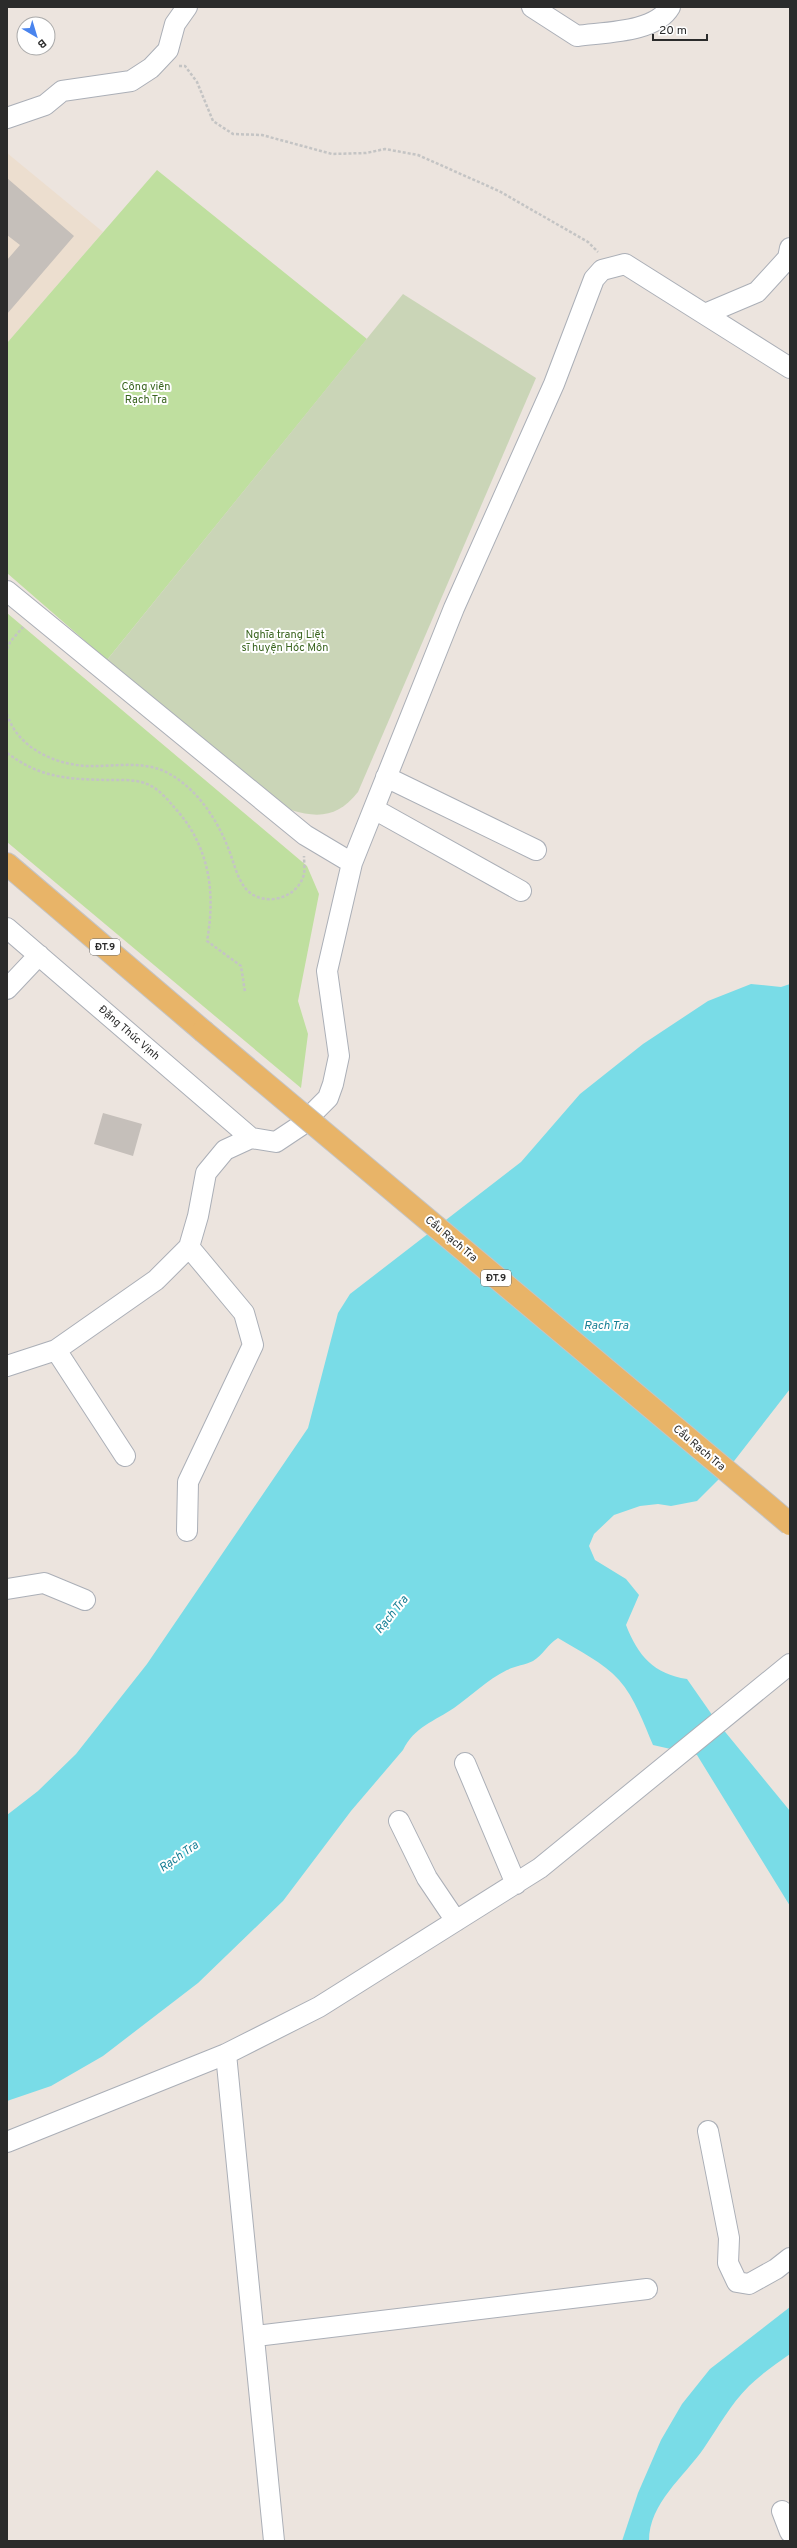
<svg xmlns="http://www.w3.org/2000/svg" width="797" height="2548" font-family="Overpass,sans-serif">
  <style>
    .education { fill: #ecdecf }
    .green { fill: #bfdf9f }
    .cemetery { fill: #cad5b7 }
    .water { fill: #79dce7 }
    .building { fill: #c5bfba }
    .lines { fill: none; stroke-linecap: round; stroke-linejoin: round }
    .minor-casing { stroke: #abafb7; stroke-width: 22 }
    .major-casing { stroke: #c4c4c4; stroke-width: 24 }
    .path { stroke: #c4c4c4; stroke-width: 2.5; stroke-dasharray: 3 2; stroke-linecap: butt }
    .minor { stroke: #fff; stroke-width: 20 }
    .major { stroke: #e8b468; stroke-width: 22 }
    .major-bridge-casing { stroke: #c4c4c4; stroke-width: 24; stroke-linecap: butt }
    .major-bridge { stroke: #e8b468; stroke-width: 22 }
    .labels { text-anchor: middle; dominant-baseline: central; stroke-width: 4; stroke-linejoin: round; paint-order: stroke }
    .shield { fill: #fff; stroke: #6b6b6b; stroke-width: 1 }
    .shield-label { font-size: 10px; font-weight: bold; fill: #2b2b2b }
    .park-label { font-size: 11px; fill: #39641f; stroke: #fff }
    .street-label { font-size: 11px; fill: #2b2b2b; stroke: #fff }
    .water-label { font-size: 12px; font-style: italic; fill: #167e94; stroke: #fff }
  </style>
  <rect width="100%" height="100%" fill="#ece4de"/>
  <!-- education -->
  <path class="education" d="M 7,153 L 103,232 L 7,343 Z"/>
  <!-- green -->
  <path class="green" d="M 157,170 L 367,339 L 107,660 L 7,573 L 7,343 Z
    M 7,613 L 307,866 L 319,894 L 298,1001 L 308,1034 L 301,1088 L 7,842 Z"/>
  <!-- cemetery -->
  <path class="cemetery" d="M 403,294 L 536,378 L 358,792 C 339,816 320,819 291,810 L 107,660 Z"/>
  <!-- water -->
  <path class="water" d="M 751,984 L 781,987 L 790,984 L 790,1389 L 724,1474 L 697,1501 L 671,1506 L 658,1504 L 640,1506 L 614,1515 L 594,1534 L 589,1546 L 595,1560 L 626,1579 L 639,1595 L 626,1625 C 638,1656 654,1674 687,1679 L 717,1722 L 790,1811 L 790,1906 L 697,1755 L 653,1745 C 644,1724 635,1698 619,1680 C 603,1662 579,1651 558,1638 C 548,1644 543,1655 533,1661 C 525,1665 515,1666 507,1670 C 487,1680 472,1695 454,1708 C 435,1721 414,1727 403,1750 L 351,1811 L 283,1901 L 198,1983 L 103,2056 L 51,2086 L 7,2101 L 7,1815 L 38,1791 L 76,1754 L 147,1664 L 308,1428 L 338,1313 L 350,1294 L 521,1162 L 580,1094 L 643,1044 L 708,1001 Z
    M 790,2307 L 790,2354 C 776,2364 761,2374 749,2386 C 730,2405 719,2426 704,2448 C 684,2477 649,2503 649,2541 L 622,2541 L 638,2493 L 661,2440 L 682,2404 L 710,2369 Z"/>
  <!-- building -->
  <path class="building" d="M 7,178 L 74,236 L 7,314 L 7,260 L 20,245 L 7,235 Z
    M 103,1113 L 142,1124 L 133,1156 L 94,1144 Z"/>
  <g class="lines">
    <defs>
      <path id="minor" d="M 532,7 L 577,36 C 604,32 655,33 670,7
        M 7,118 L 45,105 L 62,91 L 131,81 L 151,68 L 168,50 L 175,24 L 187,7
        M 705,314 L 757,292 L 788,258 L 790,248
        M 7,591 L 305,835 L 352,863 L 327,971 L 339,1056 L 333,1084 L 328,1098 L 300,1126 L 276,1142 L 251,1138 L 225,1150 L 206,1173 L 198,1216 L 189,1247 L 156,1280 L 56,1350 L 7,1366
        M 386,777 L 536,850
        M 374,809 L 521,891
        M 352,863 L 454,608 L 554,384 L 594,279 L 602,270 L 625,264 L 790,368
        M 7,928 L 251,1138
        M 7,989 L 39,955
        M 56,1350 L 125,1456
        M 187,1531 L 188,1482 L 253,1345 L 244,1313 L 189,1247
        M 7,1589 L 44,1583 L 85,1600
        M 465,1763 L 516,1884
        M 399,1821 L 427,1878 L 456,1921
        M 226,2054 L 274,2541
        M 708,2131 L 729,2238 L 728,2263 L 737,2282 L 749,2284 L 776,2269 L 790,2258
        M 7,2142 L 226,2054 L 319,2007 L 540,1868 L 790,1664
        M 256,2336 L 647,2289
        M 782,2511 L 790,2532"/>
      <path id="major" d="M 7,864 L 203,1031"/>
    </defs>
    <!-- minor casing -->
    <use href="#minor" class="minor-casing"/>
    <!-- major casing -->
    <use href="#major" class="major-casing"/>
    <!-- path -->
    <path class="path" d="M 179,66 L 185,66 L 197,82 L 213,121 L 233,134 L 262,135 L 332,154 L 366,153 L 385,149 L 418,155 L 499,191 L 588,242 L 598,252
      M 7,649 L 10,642 L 23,627
      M 7,714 C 18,750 60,767 94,766 C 118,766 143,761 166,772 C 197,788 217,819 229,850 C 234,863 237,878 246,889 C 263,908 298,899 304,874 C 305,869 304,861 304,856
      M 7,753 C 41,778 67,779 107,780 C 120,780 135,779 147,784 C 158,788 167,799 174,807 C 209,845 216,891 207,941 L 241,966 L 245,992"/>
    <!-- minor -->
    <use href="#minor" class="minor"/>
    <!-- major -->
    <use href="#major" class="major"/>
    <defs>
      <path id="major-bridge" d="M 203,1031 L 790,1524"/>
    </defs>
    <!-- major-bridge casing -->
    <use href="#major-bridge" class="major-bridge-casing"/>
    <!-- major-bridge -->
    <use href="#major-bridge" class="major-bridge"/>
  </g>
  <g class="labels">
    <!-- shield labels -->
    <g class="shield">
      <rect x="90" y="939" width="30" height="16" rx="3"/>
      <rect x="481" y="1270" width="30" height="16" rx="3"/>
    </g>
    <g class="shield-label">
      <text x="105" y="947">ĐT.9</text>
      <text x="496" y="1278">ĐT.9</text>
    </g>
    <!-- park labels -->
    <g class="park-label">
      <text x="146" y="387">Công viên<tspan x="146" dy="13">Rạch Tra</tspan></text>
      <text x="285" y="635">Nghĩa trang Liệt<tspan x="285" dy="13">sĩ huyện Hóc Môn</tspan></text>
    </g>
    <!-- street labels -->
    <g class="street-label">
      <text transform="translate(129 1033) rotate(41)">Đặng Thúc Vịnh</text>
      <text transform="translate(451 1239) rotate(40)">Cầu Rạch Tra</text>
      <text transform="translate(699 1448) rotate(40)">Cầu Rạch Tra</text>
    </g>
    <!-- water labels -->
    <g class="water-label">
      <text x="606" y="1326">Rạch Tra</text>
      <text transform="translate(392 1615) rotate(-51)">Rạch Tra</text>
      <text transform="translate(179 1857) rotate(-35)">Rạch Tra</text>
    </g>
  </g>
  <!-- border -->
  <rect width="797" height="2548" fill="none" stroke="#2b2b2b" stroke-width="16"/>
  <!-- north arrow -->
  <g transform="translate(36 36) rotate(142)"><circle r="19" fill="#ffffff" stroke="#aaaaaa"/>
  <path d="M0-3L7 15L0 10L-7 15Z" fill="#4984ee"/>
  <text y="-6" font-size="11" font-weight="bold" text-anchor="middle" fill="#2b2b2b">B</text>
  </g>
  <!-- scale -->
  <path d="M653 34v6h54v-6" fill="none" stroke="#2b2b2b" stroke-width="2"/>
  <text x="659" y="34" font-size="12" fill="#2b2b2b" stroke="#ffffff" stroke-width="3" paint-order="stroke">20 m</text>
</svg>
